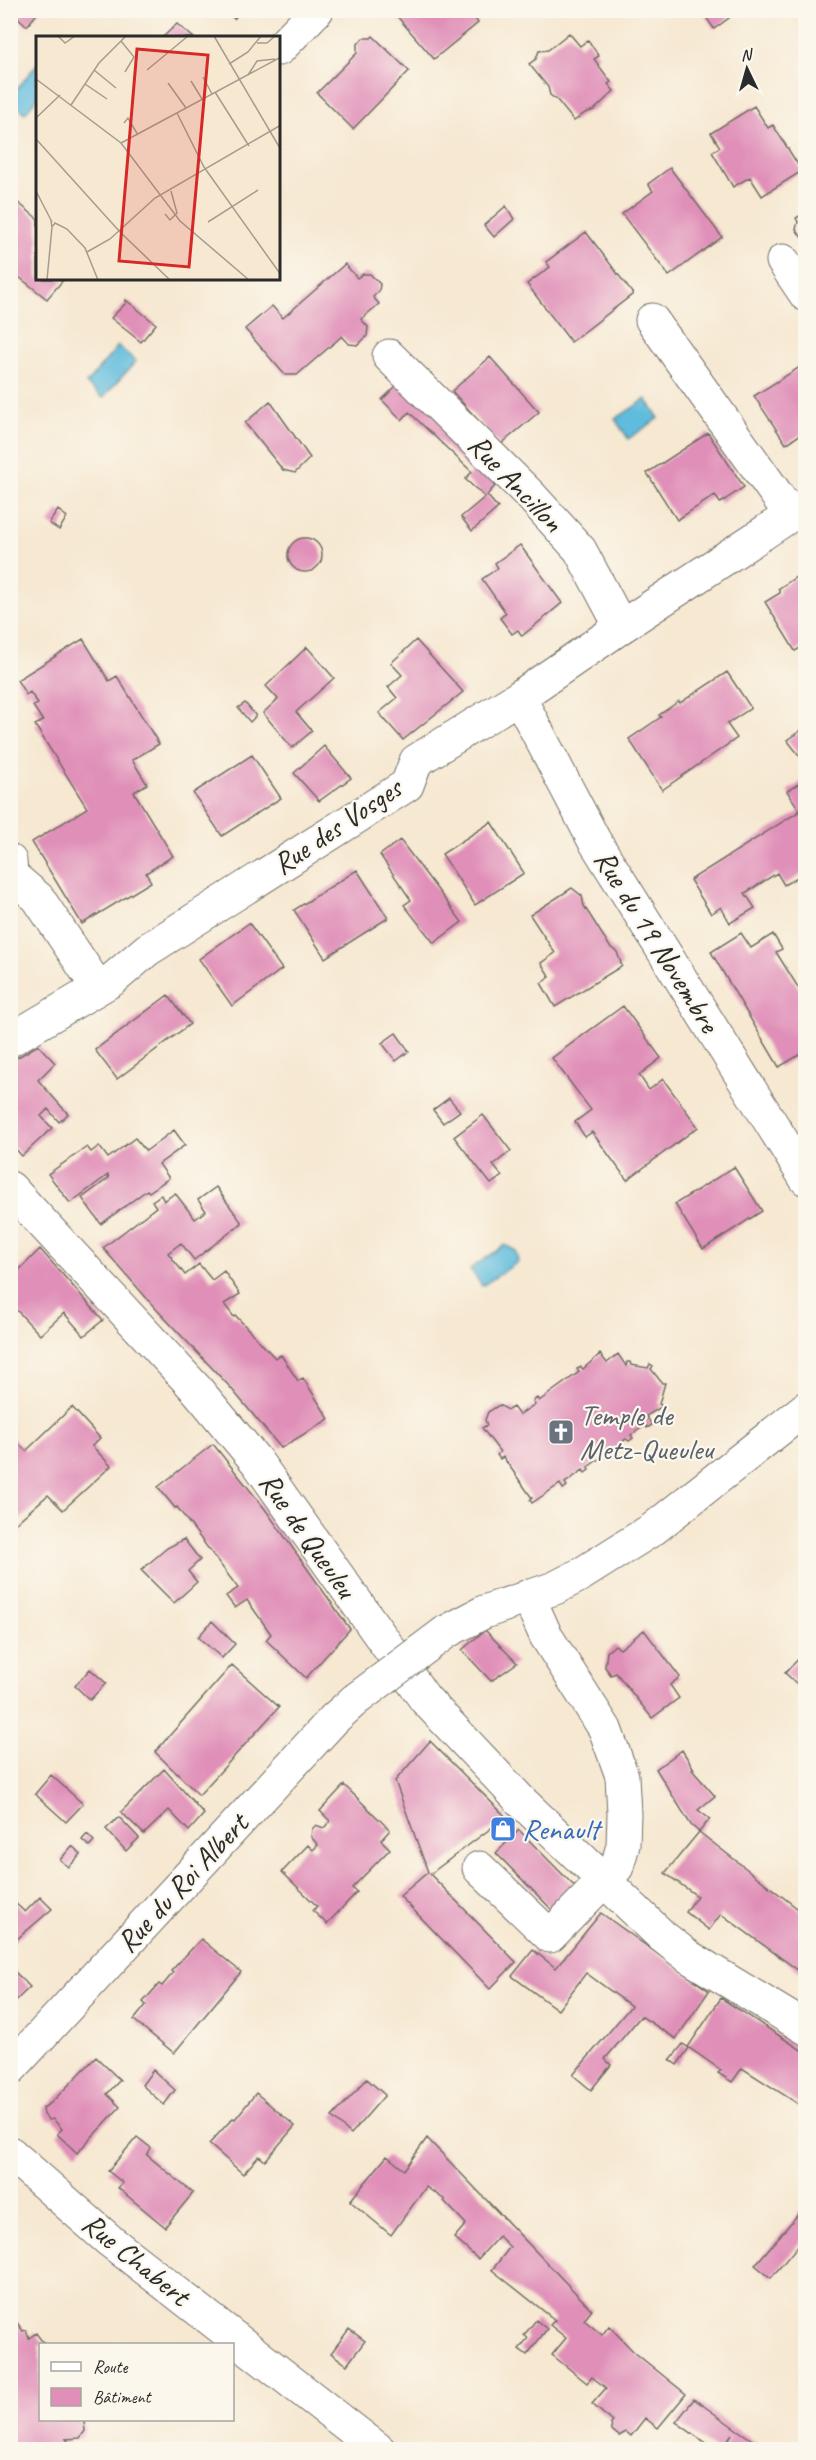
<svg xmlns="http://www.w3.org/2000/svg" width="816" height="2460" font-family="Caveat,sans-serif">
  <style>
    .water { fill: #5fbcdd; stroke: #457484; stroke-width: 1.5 }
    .building { fill: #e08fb8 }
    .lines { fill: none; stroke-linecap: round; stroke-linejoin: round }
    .minor-casing { stroke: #726d65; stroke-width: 35 }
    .minor { stroke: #fff; stroke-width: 33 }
    .minor-bridge-casing { stroke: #726d65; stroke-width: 35; stroke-linecap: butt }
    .minor-bridge { stroke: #fff; stroke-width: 33 }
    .labels { text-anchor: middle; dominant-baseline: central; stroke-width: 4.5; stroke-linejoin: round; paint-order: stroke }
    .street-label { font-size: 30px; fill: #2b2b2b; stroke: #fbf7ec }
    .worship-label { font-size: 30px; fill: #5b616d; stroke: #fbf7ec; text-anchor: start }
    .shop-label { font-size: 30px; fill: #366cbe; stroke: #fbf7ec; text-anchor: start }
    .inset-road { fill: none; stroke: #a59c8f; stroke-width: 1.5 }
    .view { fill: #d62828; fill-opacity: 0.15; stroke: #d62828; stroke-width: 3 }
    .inset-edge { fill: none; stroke: #2b2b2b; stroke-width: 3 }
  </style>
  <rect width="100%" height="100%" fill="#fbf7ec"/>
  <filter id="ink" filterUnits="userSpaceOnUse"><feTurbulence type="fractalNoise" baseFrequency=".0167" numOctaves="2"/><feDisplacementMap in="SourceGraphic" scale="12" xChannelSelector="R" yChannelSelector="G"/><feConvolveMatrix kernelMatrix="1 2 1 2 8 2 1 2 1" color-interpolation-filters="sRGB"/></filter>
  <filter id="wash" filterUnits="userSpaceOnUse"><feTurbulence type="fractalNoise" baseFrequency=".008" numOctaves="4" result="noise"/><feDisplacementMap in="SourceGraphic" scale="24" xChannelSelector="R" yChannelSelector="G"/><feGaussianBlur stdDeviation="1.35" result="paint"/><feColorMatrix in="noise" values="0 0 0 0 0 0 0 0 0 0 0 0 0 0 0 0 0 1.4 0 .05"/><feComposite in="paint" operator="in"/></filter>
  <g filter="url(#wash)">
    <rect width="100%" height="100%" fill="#f6e8d1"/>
    <!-- water -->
    <path class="water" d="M 37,64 L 37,98 L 25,113 L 11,101 L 11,96 Z
      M 118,346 L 136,361 L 103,398 L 86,384 Z
      M 646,399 L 659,418 L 628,439 L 615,419 Z
      M 505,1245 L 516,1251 L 518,1262 L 482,1286 L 470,1269 Z"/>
    <g id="blocks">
      <!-- building -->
      <path class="building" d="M 10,10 L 40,10 L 27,26 Z
        M 225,10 L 242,10 L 234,19 Z
        M 399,10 L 470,10 L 478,23 L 434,59 L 395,14 Z
        M 709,10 L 735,10 L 728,16 L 729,18 L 714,29 L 704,14 Z
        M 177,24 L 194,38 L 162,38 Z
        M 569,33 L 580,46 L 588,40 L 599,56 L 594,59 L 611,82 L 608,84 L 614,91 L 594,110 L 585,113 L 574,121 L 557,100 L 550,95 L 548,87 L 529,64 L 536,59 L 539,51 L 548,50 Z
        M 373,36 L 409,71 L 353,129 L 317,93 L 357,53 L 357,45 L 363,38 L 371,38 Z
        M 754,106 L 768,128 L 773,125 L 802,171 L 762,196 L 750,177 L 733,187 L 712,152 L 720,147 L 711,133 Z
        M 670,168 L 722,237 L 669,276 L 622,214 L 653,191 L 648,184 Z
        M 10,196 L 38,219 L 38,279 L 64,279 L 47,299 L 10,270 Z
        M 506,206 L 514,219 L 494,237 L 484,225 Z
        M 806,212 L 806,239 L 802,238 L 796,229 L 798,222 L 796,218 Z
        M 586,232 L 633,294 L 571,342 L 527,284 L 550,267 L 546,262 Z
        M 345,264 L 357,278 L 363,274 L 370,274 L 380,284 L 379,291 L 373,297 L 379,304 L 361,319 L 368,327 L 367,336 L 358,345 L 349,344 L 342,336 L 297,375 L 285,375 L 245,329 L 272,306 L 283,318 Z
        M 126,300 L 156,324 L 141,342 L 111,318 L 126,303 Z
        M 490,357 L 539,412 L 500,445 L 452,391 Z
        M 806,363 L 806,431 L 786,444 L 754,396 Z
        M 401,381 L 503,477 L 487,495 L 498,508 L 472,531 L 461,517 L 485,497 L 465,479 L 472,472 L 409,412 L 402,420 L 382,400 Z
        M 270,401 L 310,458 L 295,473 L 283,470 L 245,423 Z
        M 708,433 L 744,487 L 720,503 L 715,495 L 677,520 L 647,473 Z
        M 58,510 L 67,517 L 59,530 L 49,523 Z
        M288 555a17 17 0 1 1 34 0a17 17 0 1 1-34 0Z
        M 520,545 L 562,603 L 522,636 L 518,630 L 512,634 L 500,618 L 506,613 L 482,579 L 498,568 L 495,563 Z
        M 796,577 L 799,581 L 806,577 L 806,645 L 795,651 L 765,602 L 780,593 L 778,589 Z
        M 83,639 L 109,681 L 117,676 L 159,744 L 132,760 L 147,784 L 134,792 L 173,856 L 146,873 L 151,882 L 82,924 L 32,842 L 87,808 L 35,725 L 43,721 L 33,706 L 38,704 L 30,692 L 26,695 L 17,680 Z
        M 416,640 L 463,692 L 403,740 L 379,713 L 397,698 L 388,687 L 402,675 L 391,663 Z
        M 307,647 L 334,678 L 296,712 L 312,731 L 292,748 L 263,713 L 278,699 L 266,686 Z
        M 727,672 L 751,708 L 727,724 L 737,738 L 662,790 L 629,739 L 661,717 L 659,715 L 679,701 L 680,703 Z
        M 245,703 L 256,716 L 250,722 L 238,708 Z
        M 803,729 L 806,732 L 806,764 L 787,740 Z
        M 324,746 L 351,778 L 319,801 L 294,773 Z
        M 252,755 L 281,798 L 222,836 L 193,793 Z
        M 806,779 L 806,872 L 784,885 L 777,873 L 745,893 L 755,908 L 730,923 L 721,907 L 711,914 L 690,880 L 800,811 L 787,791 Z
        M 491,822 L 524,873 L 475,905 L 442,854 Z
        M 400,840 L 462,922 L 434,943 L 404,905 L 411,900 L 380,855 Z
        M 357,870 L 388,918 L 325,958 L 294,910 Z
        M 572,888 L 582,896 L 584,906 L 610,947 L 617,952 L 622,966 L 555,1007 L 541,983 L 550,977 L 541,963 L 555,953 L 530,915 Z
        M 249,923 L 282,969 L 232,1006 L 199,959 Z
        M 741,933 L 751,948 L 773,934 L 782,949 L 776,952 L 806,1000 L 806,1051 L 779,1067 L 711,952 Z
        M 168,995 L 190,1024 L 117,1079 L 95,1050 Z
        M 623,1006 L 661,1058 L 639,1075 L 649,1090 L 663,1079 L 698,1127 L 627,1180 L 592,1132 L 585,1137 L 575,1122 L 591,1110 L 552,1058 Z
        M 396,1033 L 409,1051 L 396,1061 L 382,1043 Z
        M 38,1045 L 55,1063 L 38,1080 L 68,1114 L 59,1122 L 48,1109 L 41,1116 L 52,1128 L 22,1156 L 10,1143 L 10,1062 Z
        M 449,1098 L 460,1111 L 443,1123 L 433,1110 Z
        M 483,1115 L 511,1151 L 493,1165 L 502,1176 L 491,1184 L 454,1137 Z
        M 174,1130 L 185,1145 L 159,1164 L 169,1178 L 149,1192 L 147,1190 L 101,1224 L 82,1198 L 109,1178 L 108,1175 L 70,1203 L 48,1174 L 87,1147 L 91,1152 L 99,1146 L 108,1158 L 135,1138 L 146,1151 Z
        M 734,1167 L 762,1211 L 703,1249 L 675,1204 Z
        M 216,1187 L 242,1223 L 194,1260 L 181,1243 L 168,1253 L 185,1275 L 199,1264 L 212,1280 L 224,1271 L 240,1294 L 224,1304 L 234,1317 L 236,1316 L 275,1358 L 281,1355 L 298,1381 L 303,1378 L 329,1419 L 281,1448 L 230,1387 L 157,1310 L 103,1248 L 156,1207 L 152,1201 L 161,1195 L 164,1201 L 175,1193 L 195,1219 L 206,1211 L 198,1200 Z
        M 40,1249 L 103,1320 L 84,1336 L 64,1313 L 40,1335 L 10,1303 L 10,1273 L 13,1276 Z
        M 600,1354 L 607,1363 L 618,1354 L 626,1366 L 627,1362 L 630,1362 L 631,1365 L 648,1368 L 650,1364 L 653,1366 L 651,1369 L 662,1383 L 665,1383 L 659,1404 L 663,1406 L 646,1416 L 652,1425 L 647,1428 L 646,1425 L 631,1435 L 633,1438 L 629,1441 L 626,1439 L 588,1467 L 589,1470 L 585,1473 L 583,1470 L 565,1483 L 567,1486 L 563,1489 L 560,1484 L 532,1503 L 530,1500 L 532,1498 L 503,1457 L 500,1459 L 497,1455 L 500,1452 L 482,1428 L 487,1425 L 485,1420 L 488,1412 L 499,1405 L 508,1410 L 513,1407 L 519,1415 L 535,1404 L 533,1401 L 537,1398 L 539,1401 L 579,1372 L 577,1369 L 581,1367 L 583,1369 Z
        M 72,1407 L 100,1438 L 92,1446 L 111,1466 L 63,1510 L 48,1495 L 10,1528 L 10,1435 L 26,1451 Z
        M 213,1444 L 265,1509 L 350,1629 L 306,1678 L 266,1640 L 271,1634 L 247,1600 L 235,1608 L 226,1596 L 238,1588 L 177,1507 L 175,1508 L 158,1487 Z
        M 184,1539 L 200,1560 L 188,1571 L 197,1582 L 174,1603 L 141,1570 L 167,1548 Z
        M 212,1621 L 235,1644 L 222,1658 L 198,1637 Z
        M 485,1630 L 517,1663 L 491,1681 L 462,1650 Z
        M 644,1630 L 680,1677 L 670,1685 L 679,1698 L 652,1718 L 616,1673 L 611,1675 L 605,1667 L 607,1652 L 615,1645 L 620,1649 Z
        M 806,1651 L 806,1692 L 785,1673 Z
        M 232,1665 L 279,1707 L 199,1795 L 155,1752 Z
        M 90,1669 L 106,1683 L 90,1700 L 75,1686 Z
        M 430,1741 L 506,1817 L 430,1874 L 516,1962 L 490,1989 L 400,1896 L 428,1872 L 395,1781 Z
        M 682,1750 L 694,1769 L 692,1770 L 715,1796 L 698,1810 L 710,1819 L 699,1832 L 691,1825 L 656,1769 Z
        M 164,1769 L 204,1814 L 189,1831 L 169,1810 L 144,1834 L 121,1812 Z
        M 51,1775 L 83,1804 L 66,1822 L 35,1794 Z
        M 344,1785 L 390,1830 L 381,1840 L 390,1849 L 352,1888 L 357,1892 L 327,1924 L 313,1911 L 317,1906 L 282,1872 L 308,1845 L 313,1850 L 318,1845 L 311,1837 L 312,1829 L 316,1825 L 324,1828 L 330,1821 L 320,1811 Z
        M 119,1817 L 139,1838 L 126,1851 L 106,1829 Z
        M 519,1830 L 580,1892 L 557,1915 L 496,1853 Z
        M 699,1832 L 806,1915 L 806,1976 L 721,1914 L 709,1930 L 686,1912 L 697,1896 L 665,1873 Z
        M 87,1834 L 94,1841 L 89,1846 L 82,1840 Z
        M 72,1846 L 81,1854 L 69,1867 L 60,1860 Z
        M 40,1897 L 52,1909 L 10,1945 L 10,1905 L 14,1902 L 25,1912 Z
        M 601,1913 L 709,1991 L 676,2039 L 641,2016 L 605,2059 L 611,2065 L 591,2090 L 573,2075 L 631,2006 L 586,1973 L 558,2010 L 512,1976 L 533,1950 L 556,1968 Z
        M 201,1939 L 241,1972 L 174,2053 L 134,2020 L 146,2005 L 143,2002 L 159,1984 L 162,1986 L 173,1973 L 171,1971 Z
        M 10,1967 L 30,1987 L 10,2006 Z
        M 721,1998 L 806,2053 L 806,2109 L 742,2068 L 732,2082 L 718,2073 L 721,2070 L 688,2047 Z
        M 683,2044 L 689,2048 L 677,2065 L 670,2060 Z
        M 96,2057 L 120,2080 L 107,2094 L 120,2107 L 77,2153 L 57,2134 L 62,2129 L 53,2119 L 49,2120 L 44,2115 L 43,2108 L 51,2103 Z
        M 153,2070 L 175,2090 L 164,2105 L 142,2085 Z
        M 367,2079 L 385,2095 L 351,2134 L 332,2117 Z
        M 256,2093 L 295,2126 L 265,2161 L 259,2156 L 243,2174 L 209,2144 L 233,2118 L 235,2119 Z
        M 137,2137 L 151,2148 L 147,2155 L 193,2193 L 165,2227 L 118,2188 L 123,2183 L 108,2171 Z
        M 427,2138 L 592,2310 L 584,2320 L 602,2335 L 609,2326 L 634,2352 L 686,2394 L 658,2428 L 645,2418 L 631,2436 L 626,2432 L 619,2436 L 612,2430 L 611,2424 L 613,2422 L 592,2404 L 606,2388 L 592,2377 L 587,2383 L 552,2355 L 566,2338 L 550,2325 L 555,2320 L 492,2270 L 510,2247 L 499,2236 L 478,2259 L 454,2238 L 466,2224 L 444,2201 L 445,2200 L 426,2187 L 391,2235 L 350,2201 L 387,2156 L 404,2170 Z
        M 806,2205 L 806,2236 L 771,2278 L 755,2265 Z
        M 10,2313 L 23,2331 L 26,2330 L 29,2338 L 36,2333 L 44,2344 L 40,2344 L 40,2420 L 88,2420 L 84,2422 L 85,2431 L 80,2438 L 66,2439 L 75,2450 L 10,2450 Z
        M 536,2320 L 547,2329 L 527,2355 L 519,2349 L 528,2338 L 524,2335 Z
        M 349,2329 L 365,2341 L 347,2365 L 331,2353 Z
        M 694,2399 L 736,2429 L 767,2450 L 722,2450 L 732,2434 L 720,2450 L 716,2450 L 676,2422 Z"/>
    </g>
  </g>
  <g filter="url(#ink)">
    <use href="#blocks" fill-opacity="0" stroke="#726d65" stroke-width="1.5"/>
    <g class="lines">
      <defs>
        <path id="minor" d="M 279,49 L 317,10
          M 783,261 L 806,295
          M 652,320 L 791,515
          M 389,356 L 531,496 L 580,550 L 621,627
          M 519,697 L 594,840 L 806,1179
          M 10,861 L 11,875 L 38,898 L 98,988
          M 10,1040 L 112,980 L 147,950 L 407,785 L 416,761 L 519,697 L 621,627 L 806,505
          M 10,1188 L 198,1391 L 257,1462 L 425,1699 L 521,1801 L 662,1936 L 689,1957 L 806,2028
          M 446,1632 L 484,1612 L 555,1588 L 580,1575 L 653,1529 L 806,1408
          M 479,1868 L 550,1936 L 617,1867 L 623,1845 L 624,1814 L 622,1776 L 605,1729 L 546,1636 L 528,1596
          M 10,2069 L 334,1719 L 355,1700
          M 10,2153 L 110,2241 L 379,2450"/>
      </defs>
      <!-- minor casing -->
      <use href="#minor" class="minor-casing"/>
      <!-- minor -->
      <use href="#minor" class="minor"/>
      <defs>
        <path id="minor-bridge" d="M 355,1700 L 446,1632"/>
      </defs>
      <!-- minor-bridge casing -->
      <use href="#minor-bridge" class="minor-bridge-casing"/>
      <!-- minor-bridge -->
      <use href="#minor-bridge" class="minor-bridge"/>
    </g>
  </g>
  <!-- icons -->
  <defs>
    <symbol id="church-square" viewBox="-11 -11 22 22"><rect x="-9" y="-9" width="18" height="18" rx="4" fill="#6b7280" stroke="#fbf7ec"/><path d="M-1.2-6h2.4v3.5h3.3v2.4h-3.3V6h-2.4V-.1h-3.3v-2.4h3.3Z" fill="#fff"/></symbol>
    <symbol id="shop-square" viewBox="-11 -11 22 22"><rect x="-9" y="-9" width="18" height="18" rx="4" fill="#3f7fe0" stroke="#fbf7ec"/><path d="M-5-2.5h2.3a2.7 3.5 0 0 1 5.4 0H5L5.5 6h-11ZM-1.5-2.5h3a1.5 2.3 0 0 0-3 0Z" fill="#fff"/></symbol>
  </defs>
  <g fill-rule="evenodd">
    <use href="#church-square" x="546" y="1417" width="30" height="30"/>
    <use href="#shop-square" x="488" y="1814" width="30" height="30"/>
  </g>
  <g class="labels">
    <!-- street labels -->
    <g class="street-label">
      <text transform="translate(516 483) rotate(46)">Rue Ancillon</text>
      <text transform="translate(337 826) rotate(-34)">Rue des Vosges</text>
      <text transform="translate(657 941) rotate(58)">Rue du 19 Novembre</text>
      <text transform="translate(308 1535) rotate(55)">Rue de Queuleu</text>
      <text transform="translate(182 1883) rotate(-47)">Rue du Roi Albert</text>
      <text transform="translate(136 2259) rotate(39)">Rue Chabert</text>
    </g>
    <!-- worship labels -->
    <g class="worship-label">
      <text x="580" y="1415">Temple de<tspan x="580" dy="34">Metz-Queuleu</tspan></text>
    </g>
    <!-- shop labels -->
    <g class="shop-label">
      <text x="522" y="1829">Renault</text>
    </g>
  </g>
  <!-- overview -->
  <g transform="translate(36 36)">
    <rect width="244" height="244" fill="#f6e8d1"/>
    <path class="inset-road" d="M 22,0 L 29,7 L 39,0M 178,0 L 245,114M 85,5 L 98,21 L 89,36M 221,7 L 231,7 L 239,0M 193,28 L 212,16 L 225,0M 58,34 L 80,52M 111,34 L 152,0M 212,39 L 221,25 L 239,23M 167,41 L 176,58M 0,43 L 85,107 L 144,185 L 213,244M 155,45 L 166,63M 132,47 L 150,72M 49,48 L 71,63M 179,56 L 213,110M 35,69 L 63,27 L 90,0M 141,77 L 168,131 L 245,239M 0,82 L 24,59M 88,87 L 92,82 L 102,99M 0,103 L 84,196 L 134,244M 85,107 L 245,21M 0,155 L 16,186M 129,178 L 134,184 L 141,177 L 135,155M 15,185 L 16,191 L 19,187 L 31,193 L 49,212 L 62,244M 172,186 L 222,154M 51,216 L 74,203 L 119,162 L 245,89M 11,244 L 16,191"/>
    <path class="view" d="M 101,13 L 172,19 L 153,231 L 83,225 Z"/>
    <rect width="244" height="244" class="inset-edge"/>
  </g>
  <!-- margin -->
  <rect width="816" height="2460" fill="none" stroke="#fbf7ec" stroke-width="36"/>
  <!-- legend -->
  <rect x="39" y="2343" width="195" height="78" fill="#fbf7ec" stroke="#a8a59f" stroke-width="1.5"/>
  <rect x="51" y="2362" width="30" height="9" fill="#ffffff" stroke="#a8a59f" stroke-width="1.5"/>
  <text x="93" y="2373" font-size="18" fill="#2b2b2b">Route</text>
  <rect x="51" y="2388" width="30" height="18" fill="#e08fb8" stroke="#a8a59f" stroke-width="1.5"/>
  <text x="93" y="2403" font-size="18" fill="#2b2b2b">Bâtiment</text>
  <!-- north arrow -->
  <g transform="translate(747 69) rotate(355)" stroke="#fbf7ec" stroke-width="4.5" paint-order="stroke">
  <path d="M0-4.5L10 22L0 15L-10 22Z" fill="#2b2b2b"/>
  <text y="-9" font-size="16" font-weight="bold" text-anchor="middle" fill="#2b2b2b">N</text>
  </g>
</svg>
